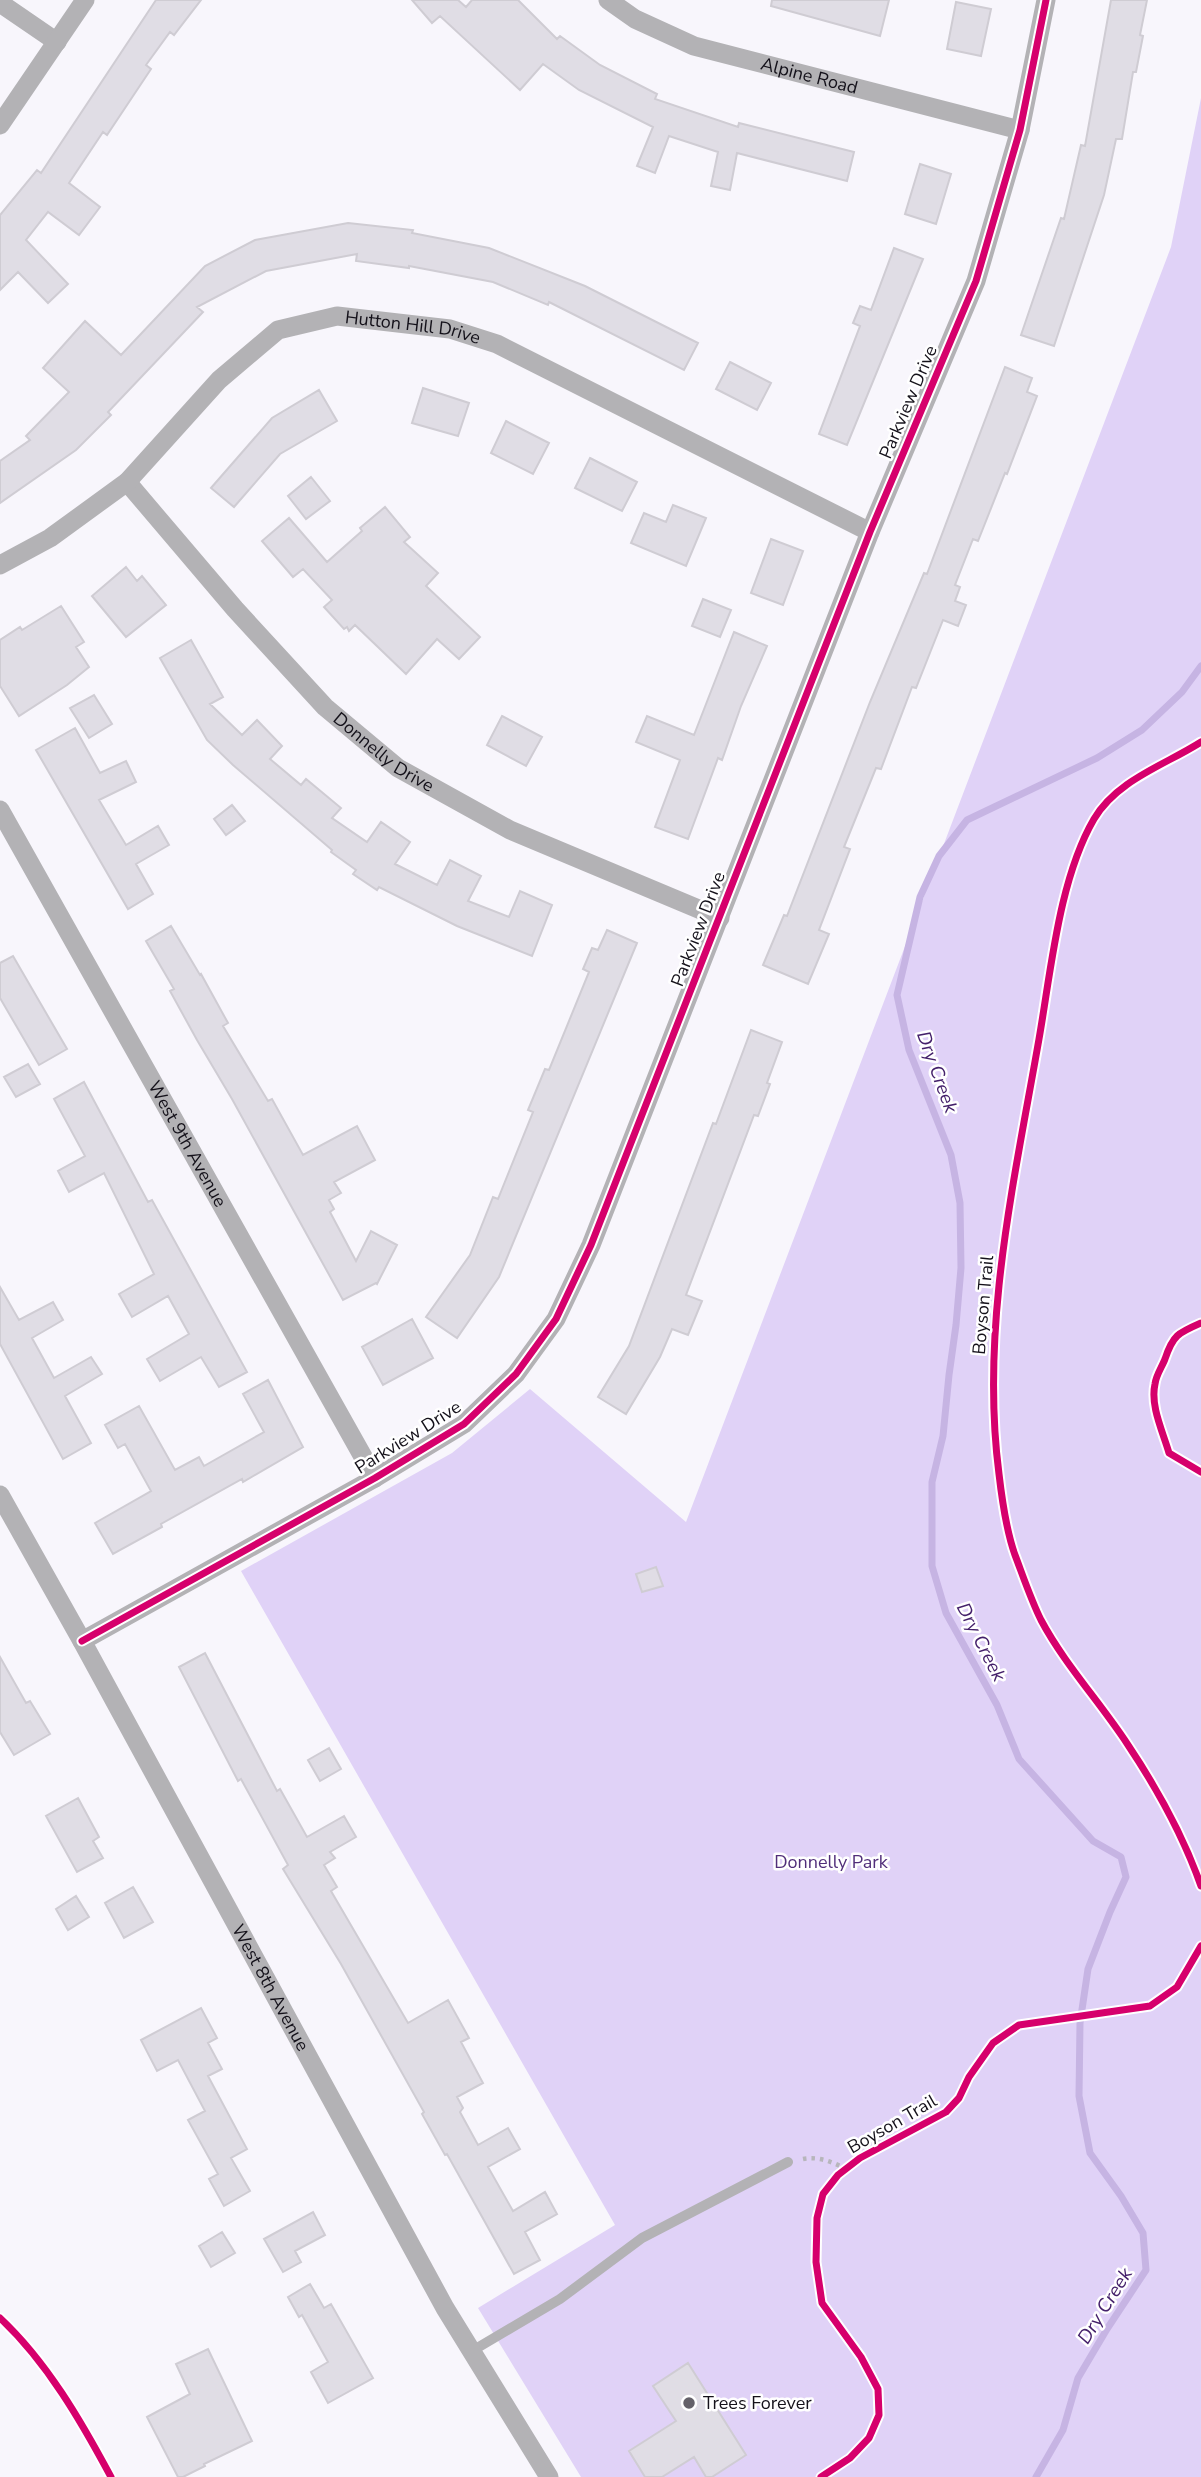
<svg xmlns="http://www.w3.org/2000/svg" width="1201" height="2477" font-family="'Nunito Sans',sans-serif">
  <style>
    .green { fill: #e0d2f7 }
    .lines { fill: none; stroke-linecap: round; stroke-linejoin: round }
    .stream { stroke: #c6b4e3; stroke-width: 7 }
    .building { fill: #e0dde5; stroke: #cfccd3; stroke-width: 2 }
    .path { stroke: #b7b6bb; stroke-width: 4.5; stroke-dasharray: 3.5 5; stroke-linecap: butt }
    .lane { stroke: #b3b2b5; stroke-width: 10 }
    .street { stroke: #b3b2b5; stroke-width: 19 }
    .cycleway-casing { stroke: #fff; stroke-width: 11 }
    .cycleway { stroke: #d6006c; stroke-width: 7 }
    .poi-dot { fill: #646169; stroke: #fff; stroke-width: 2.5 }
    .labels { text-anchor: middle; dominant-baseline: central; stroke-width: 5; stroke-linejoin: round; paint-order: stroke }
    .street-label { font-size: 18px; fill: #14111a; stroke: #fff }
    .park-label { font-size: 18px; fill: #512e7a; stroke: #fff }
    .poi-label { font-size: 18px; fill: #14111a; stroke: #fff; text-anchor: start }
    .water-label { font-size: 19px; font-style: italic; fill: #44206b; stroke: #fff }
  </style>
  <rect width="100%" height="100%" fill="#f8f6fc"/>
  <!-- green -->
  <path class="green" d="M 1201,98 L 1201,2477 L 581,2477 L 478,2308 L 615,2225 L 241,1571 L 452,1453 L 530,1389 L 686,1522 L 1171,247 Z"/>
  <g class="lines">
    <!-- stream -->
    <path class="stream" d="M 1036,2477 L 1063,2430 L 1078,2378 L 1107,2329 L 1146,2270 L 1143,2233 L 1121,2196 L 1090,2153 L 1079,2096 L 1080,2023 L 1088,1969 L 1110,1912 L 1126,1877 L 1121,1857 L 1093,1841 L 1019,1759 L 997,1705 L 946,1613 L 932,1566 L 932,1482 L 943,1436 L 949,1375 L 956,1325 L 961,1268 L 960,1203 L 951,1155 L 909,1050 L 897,995 L 920,897 L 939,856 L 967,820 L 1097,758 L 1142,730 L 1182,692 L 1201,666"/>
  </g>
  <!-- building -->
  <path class="building" d="M 156,0 L 201,0 L 174,35 L 170,32 L 146,65 L 151,69 L 107,135 L 103,132 L 69,183 L 100,207 L 79,235 L 48,212 L 26,240 L 68,284 L 48,303 L 18,272 L 0,290 L 0,215 L 37,170 L 41,173 Z
    M 412,0 L 458,0 L 466,7 L 472,0 L 518,0 L 557,39 L 560,36 L 600,65 L 657,94 L 655,99 L 738,127 L 739,123 L 854,152 L 847,181 L 737,153 L 730,190 L 711,186 L 718,152 L 669,136 L 655,173 L 637,166 L 653,127 L 579,90 L 543,64 L 520,90 L 440,16 L 432,23 Z
    M 772,0 L 889,0 L 880,36 L 771,6 Z
    M 1111,0 L 1147,0 L 1140,35 L 1143,36 L 1136,72 L 1133,72 L 1122,139 L 1116,139 L 1104,195 L 1054,346 L 1021,335 L 1061,218 L 1064,219 L 1081,145 L 1085,146 Z
    M 956,2 L 991,9 L 981,56 L 947,49 Z
    M 920,164 L 951,174 L 936,224 L 905,214 Z
    M 348,223 L 413,230 L 412,233 L 489,248 L 585,286 L 698,343 L 684,370 L 549,302 L 548,305 L 493,282 L 409,266 L 409,268 L 356,261 L 357,254 L 266,271 L 197,307 L 203,312 L 108,412 L 111,415 L 76,450 L 0,503 L 0,461 L 30,440 L 26,436 L 69,392 L 43,368 L 85,321 L 121,355 L 205,266 L 255,240 Z
    M 894,248 L 923,259 L 847,445 L 819,434 L 860,326 L 853,323 L 860,306 L 871,310 Z
    M 730,362 L 771,383 L 757,410 L 716,389 Z
    M 1005,367 L 1032,378 L 1027,392 L 1037,396 L 1007,474 L 1005,473 L 978,541 L 973,539 L 955,585 L 960,587 L 955,601 L 966,605 L 958,626 L 943,620 L 916,688 L 912,687 L 881,769 L 876,768 L 844,847 L 850,849 L 819,930 L 829,934 L 808,984 L 763,965 L 784,915 L 787,916 L 870,702 L 924,573 L 927,574 Z
    M 423,388 L 469,403 L 458,436 L 412,423 Z
    M 319,390 L 337,421 L 280,454 L 234,507 L 211,488 L 272,418 Z
    M 506,421 L 549,443 L 533,474 L 491,453 Z
    M 590,458 L 637,482 L 622,511 L 575,488 Z
    M 311,477 L 330,501 L 306,519 L 288,496 Z
    M 673,505 L 706,518 L 686,566 L 631,543 L 644,513 L 666,522 Z
    M 385,507 L 410,537 L 404,542 L 438,573 L 426,586 L 480,637 L 459,659 L 437,639 L 406,674 L 355,625 L 349,631 L 347,627 L 344,629 L 324,607 L 332,600 L 303,569 L 293,577 L 262,541 L 289,518 L 327,562 L 362,531 L 360,528 Z
    M 771,539 L 803,551 L 783,605 L 751,593 Z
    M 126,567 L 137,581 L 142,576 L 166,605 L 126,637 L 92,596 Z
    M 703,599 L 731,610 L 720,637 L 692,626 Z
    M 61,606 L 84,642 L 76,647 L 89,667 L 67,685 L 19,716 L 0,686 L 0,640 L 20,627 L 22,630 Z
    M 734,632 L 767,646 L 741,706 L 722,760 L 718,758 L 688,839 L 655,827 L 680,760 L 636,742 L 647,716 L 694,735 Z
    M 191,640 L 223,697 L 210,704 L 242,735 L 257,720 L 282,746 L 270,759 L 301,785 L 306,779 L 341,808 L 332,818 L 367,842 L 381,822 L 410,842 L 395,864 L 437,885 L 450,860 L 481,876 L 468,901 L 509,917 L 520,891 L 552,905 L 532,956 L 457,926 L 379,887 L 377,890 L 353,874 L 356,870 L 331,852 L 332,850 L 233,765 L 207,740 L 160,658 Z
    M 94,695 L 112,724 L 89,738 L 70,708 Z
    M 502,716 L 542,737 L 526,766 L 487,745 Z
    M 75,728 L 100,773 L 126,761 L 136,782 L 99,800 L 126,845 L 158,826 L 169,845 L 136,864 L 153,894 L 128,909 L 36,750 Z
    M 232,805 L 245,821 L 226,835 L 214,819 Z
    M 171,926 L 200,975 L 201,974 L 228,1023 L 223,1026 L 268,1101 L 272,1099 L 303,1155 L 357,1126 L 375,1160 L 334,1182 L 341,1193 L 329,1200 L 334,1209 L 330,1212 L 356,1261 L 371,1231 L 397,1245 L 377,1284 L 376,1283 L 343,1300 L 232,1099 L 197,1040 L 170,991 L 174,989 L 146,941 Z
    M 607,930 L 637,943 L 499,1277 L 457,1338 L 426,1317 L 470,1255 L 493,1197 L 498,1199 L 533,1112 L 528,1110 L 545,1069 L 549,1070 L 589,972 L 583,969 L 592,948 L 598,950 Z
    M 13,956 L 67,1049 L 39,1065 L 0,998 L 0,963 Z
    M 751,1030 L 782,1042 L 767,1083 L 770,1084 L 758,1116 L 754,1115 L 686,1295 L 702,1301 L 688,1335 L 672,1329 L 660,1357 L 626,1414 L 598,1397 L 629,1346 L 713,1123 L 716,1124 Z
    M 28,1064 L 40,1084 L 16,1097 L 4,1077 Z
    M 84,1082 L 148,1202 L 152,1200 L 247,1372 L 219,1387 L 201,1357 L 160,1381 L 147,1359 L 189,1334 L 168,1296 L 132,1317 L 119,1294 L 154,1274 L 104,1173 L 69,1192 L 58,1171 L 85,1156 L 54,1099 Z
    M 0,1287 L 19,1320 L 53,1302 L 63,1320 L 32,1338 L 54,1378 L 91,1357 L 102,1374 L 65,1396 L 91,1443 L 63,1459 L 0,1344 Z
    M 412,1319 L 433,1358 L 383,1385 L 362,1347 Z
    M 268,1380 L 303,1447 L 243,1482 L 242,1479 L 161,1524 L 162,1527 L 113,1554 L 95,1523 L 151,1491 L 125,1444 L 118,1448 L 105,1425 L 139,1406 L 175,1470 L 199,1457 L 204,1466 L 264,1432 L 243,1394 Z
    M 656,1567 L 663,1586 L 642,1592 L 636,1574 Z
    M 205,1653 L 277,1791 L 280,1789 L 307,1837 L 344,1816 L 356,1837 L 330,1852 L 335,1858 L 324,1865 L 337,1887 L 331,1891 L 408,2023 L 448,2000 L 469,2038 L 461,2042 L 483,2083 L 457,2097 L 463,2108 L 460,2112 L 478,2145 L 508,2128 L 520,2149 L 488,2167 L 513,2211 L 545,2192 L 557,2214 L 525,2232 L 540,2260 L 514,2274 L 447,2154 L 445,2155 L 422,2114 L 424,2112 L 341,1964 L 283,1869 L 288,1865 L 241,1779 L 238,1781 L 179,1667 Z
    M 0,1657 L 26,1703 L 30,1701 L 50,1734 L 14,1755 L 0,1732 Z
    M 329,1748 L 341,1769 L 320,1781 L 308,1760 Z
    M 78,1798 L 99,1837 L 93,1841 L 103,1858 L 77,1872 L 46,1816 Z
    M 133,1887 L 153,1922 L 124,1938 L 105,1903 Z
    M 76,1896 L 89,1917 L 68,1930 L 56,1909 Z
    M 201,2008 L 217,2038 L 208,2043 L 222,2069 L 208,2076 L 247,2149 L 231,2158 L 250,2191 L 224,2206 L 209,2179 L 218,2174 L 188,2120 L 205,2111 L 178,2060 L 157,2071 L 141,2040 Z
    M 313,2212 L 325,2235 L 295,2251 L 301,2262 L 283,2272 L 264,2239 Z
    M 222,2232 L 235,2253 L 211,2267 L 199,2246 Z
    M 310,2284 L 324,2308 L 331,2304 L 373,2378 L 328,2403 L 311,2372 L 328,2362 L 302,2315 L 299,2317 L 288,2297 Z
    M 208,2349 L 252,2441 L 204,2464 L 205,2466 L 183,2477 L 178,2477 L 147,2417 L 190,2394 L 176,2364 Z
    M 688,2363 L 746,2455 L 712,2477 L 706,2477 L 694,2457 L 662,2477 L 645,2477 L 629,2451 L 676,2421 L 653,2386 Z"/>
  <g class="lines">
    <!-- path -->
    <path class="path" d="M 803,2159 C 818,2156 833,2162 846,2169"/>
    <!-- lane -->
    <path class="lane" d="M 472,2351 L 560,2299 L 642,2238 L 788,2162"/>
    <!-- street -->
    <g class="street">
      <path id="s1" d="M 608,0 L 635,19 L 694,46 L 1020,130"/>
      <path d="M 0,3 L 57,42"/>
      <path d="M 0,125 L 85,0"/>
      <path id="s2" d="M 127,482 L 235,609 L 325,707 L 398,768 L 510,830 L 720,918"/>
      <path id="s3" d="M 0,565 L 50,538 L 127,482 L 219,380 L 278,330 L 337,316 L 450,329 L 497,344 L 870,532"/>
      <path id="s4" d="M 0,810 L 375,1478"/>
      <path id="s5" d="M 0,1495 L 82,1641 L 445,2308 L 549,2477"/>
      <path d="M 82,1641 L 375,1478 L 464,1424 L 516,1374 L 556,1319 L 591,1245 L 870,532 L 976,281 L 1020,130 L 1046,0"/>
    </g>
    <defs>
      <path id="cycleway" d="M 1201,742 C 1165,765 1117,780 1094,819 C 1059,879 1051,971 1039,1039 C 1014,1182 980,1328 999,1474 C 1002,1500 1006,1530 1015,1555 C 1023,1576 1031,1600 1041,1620 C 1065,1665 1100,1702 1128,1745 C 1156,1787 1184,1838 1201,1886
        M 1201,1323 C 1178,1333 1173,1335 1165,1359 C 1162,1367 1156,1375 1155,1384 C 1150,1406 1163,1432 1169,1453 L 1201,1472
        M 82,1641 L 375,1478 L 464,1424 L 516,1374 L 556,1319 L 591,1245 L 870,532 L 976,281 L 1020,130 L 1046,0
        M 0,2318 C 47,2362 81,2421 111,2477
        M 821,2477 L 850,2458 L 869,2438 L 879,2415 L 878,2389 L 861,2357 L 822,2303 L 816,2262 L 817,2218 L 823,2194 L 838,2175 L 860,2158 L 946,2112 L 959,2098 L 969,2077 L 993,2043 L 1019,2025 L 1150,2006 L 1177,1987 L 1201,1946"/>
    </defs>
    <!-- cycleway casing -->
    <use href="#cycleway" class="cycleway-casing"/>
    <!-- cycleway -->
    <use href="#cycleway" class="cycleway"/>
  </g>
  <!-- markers -->
  <circle class="poi-dot" cx="689" cy="2403" r="7"/>
  <g class="labels">
    <!-- street labels -->
    <g class="street-label">
      <text stroke="none"><textPath href="#s1" startOffset="217">Alpine Road</textPath></text>
      <text stroke="none"><textPath href="#s3" startOffset="504">Hutton Hill Drive</textPath></text>
      <text transform="translate(908 402) rotate(-67)">Parkview Drive</text>
      <text stroke="none"><textPath href="#s2" startOffset="374">Donnelly Drive</textPath></text>
      <text transform="translate(698 929) rotate(-69)">Parkview Drive</text>
      <text stroke="none"><textPath href="#s4" startOffset="383">West 9th Avenue</textPath></text>
      <text transform="translate(983 1305) rotate(-85)">Boyson Trail</text>
      <text transform="translate(408 1437) rotate(-32)">Parkview Drive</text>
      <text stroke="none"><textPath href="#s5" startOffset="562">West 8th Avenue</textPath></text>
      <text transform="translate(892 2124) rotate(-30)">Boyson Trail</text>
    </g>
    <!-- park labels -->
    <g class="park-label">
      <text x="831" y="1862">Donnelly Park</text>
    </g>
    <!-- poi labels -->
    <g class="poi-label">
      <text x="703" y="2403">Trees Forever</text>
    </g>
    <!-- water labels -->
    <g class="water-label">
      <text transform="translate(937 1072) rotate(70)">Dry Creek</text>
      <text transform="translate(981 1642) rotate(63)">Dry Creek</text>
      <text transform="translate(1105 2306) rotate(-58)">Dry Creek</text>
    </g>
  </g>
</svg>
